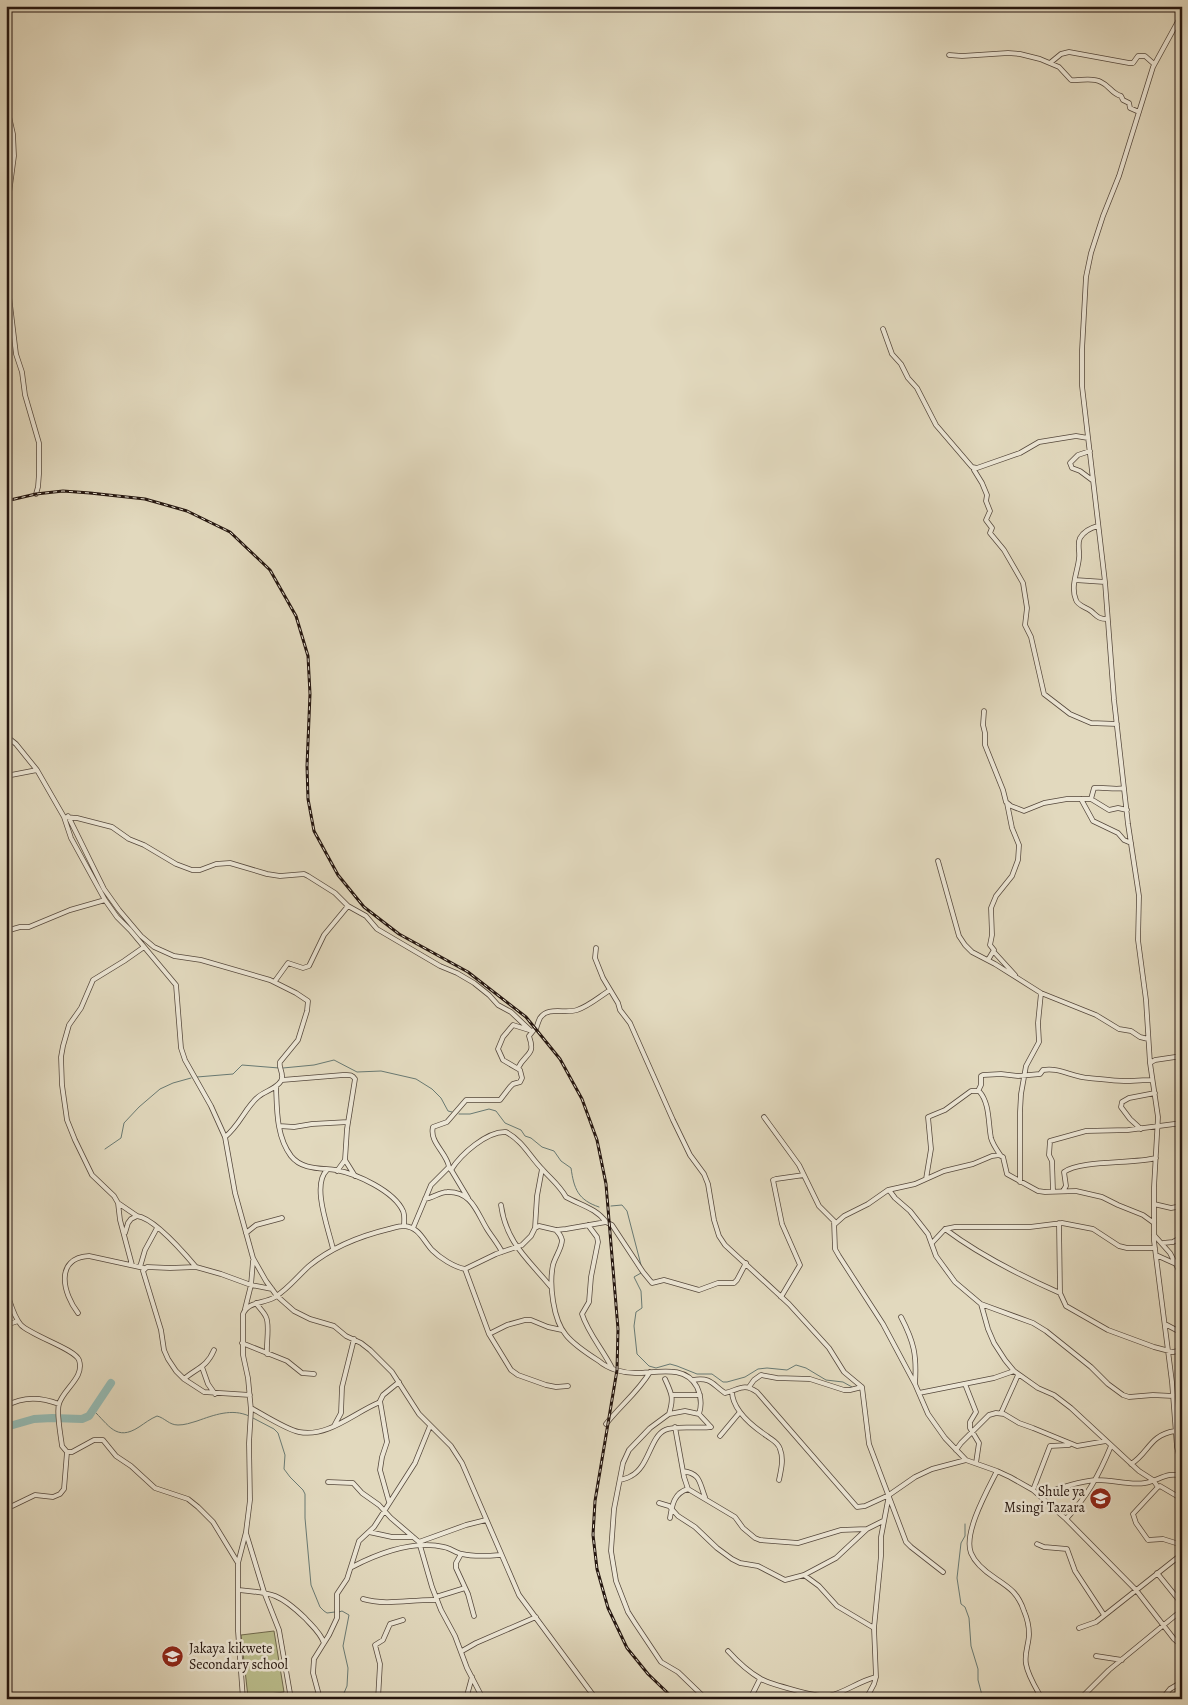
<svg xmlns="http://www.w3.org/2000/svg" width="1188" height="1705" font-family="Alegreya,serif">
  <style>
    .green { fill: #babd8c; stroke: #706a4e }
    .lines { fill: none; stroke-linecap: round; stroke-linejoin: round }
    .stream { stroke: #697972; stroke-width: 1 }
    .river { stroke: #95bab3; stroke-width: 8 }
    .minor-casing { stroke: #55483c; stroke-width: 5.5 }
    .minor { stroke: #ece6d5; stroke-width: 4 }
    .rail-casing { stroke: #261710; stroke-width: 3 }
    .rail { stroke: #ece6d5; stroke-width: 1; stroke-dasharray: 4; stroke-linecap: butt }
    .labels { text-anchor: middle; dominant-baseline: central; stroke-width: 5; stroke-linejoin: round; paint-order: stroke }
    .poi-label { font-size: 14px; fill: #261710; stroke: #ece6d5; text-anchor: end }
  </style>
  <rect width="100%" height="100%" fill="#e2d9be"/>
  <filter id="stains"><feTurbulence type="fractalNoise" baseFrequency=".004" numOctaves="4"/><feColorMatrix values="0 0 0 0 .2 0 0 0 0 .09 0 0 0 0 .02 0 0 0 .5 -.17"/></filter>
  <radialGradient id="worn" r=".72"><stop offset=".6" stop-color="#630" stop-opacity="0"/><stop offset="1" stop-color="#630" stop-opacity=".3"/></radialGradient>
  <!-- green -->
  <path class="green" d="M 274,1631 L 284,1692 L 248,1697 L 241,1635 Z"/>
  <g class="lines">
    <!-- stream -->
    <path class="stream" d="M 283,1068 L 314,1065 L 334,1060 L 357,1072 L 381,1071 L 416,1079 L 432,1089 L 441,1098 L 448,1111 L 452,1112
      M 197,1077 L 233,1074 L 242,1065 L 279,1068
      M 459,1114 L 470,1114 L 489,1109 L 496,1111 L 505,1123 L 521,1130 L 525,1136 L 531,1138 L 542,1147 L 554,1151 L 561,1161 L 571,1168 C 574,1189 578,1200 599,1207
      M 105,1149 L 121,1138 L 124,1123 L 139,1107 L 160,1089 L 173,1083 L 191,1078
      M 611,1206 L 622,1205 L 627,1211 L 641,1265
      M 641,1273 L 634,1277 L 641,1291 L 642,1308 L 636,1312 L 634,1326 L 637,1354 L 649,1366 L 656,1368 L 670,1364 L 677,1366 L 697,1374 L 712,1374 L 723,1382 L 727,1382 L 745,1377 L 758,1369 L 767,1368 L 787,1370 L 796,1365 L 806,1368 L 826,1380 L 843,1382 L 852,1387
      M 93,1410 C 109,1425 116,1442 139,1427 C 145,1423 150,1419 157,1416 C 165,1418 169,1425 178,1425 C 185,1425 190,1423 197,1421 C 214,1415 232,1408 249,1416
      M 253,1418 L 274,1429 L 278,1433 L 285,1455 L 284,1469 L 290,1477 L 303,1490 L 305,1494 L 305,1518 L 311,1585 L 320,1607 L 324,1611 L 327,1613 L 335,1612
      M 965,1524 L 965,1536 L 961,1543 L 957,1578 L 961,1604 L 965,1607 L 969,1618 L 971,1646 L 978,1669 L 978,1680 L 983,1699
      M 339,1612 L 342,1611 L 349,1615 L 343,1646 L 348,1668 L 347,1686 L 344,1693 L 344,1699"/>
    <!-- river -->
    <path class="river" d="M 6,1427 L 34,1419 L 52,1418 L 82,1419 L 89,1416 L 111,1383"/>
    <defs>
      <path id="minor" d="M 1182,14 L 1153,67 L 1119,176 L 1103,216 L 1091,253 L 1086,277 L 1082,350 L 1082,386 L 1105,582 L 1114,700 L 1128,824 L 1139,896 L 1138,940 L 1146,1000 L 1150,1063 L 1158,1117 L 1154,1187 L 1154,1241 L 1172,1382 L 1177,1447 L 1182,1467
        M 949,55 L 962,56 L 1008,53 L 1020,54 L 1040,59 L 1059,67 L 1071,80 C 1081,81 1092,77 1101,82 C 1110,86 1111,93 1121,96 L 1123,100 L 1129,103 L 1130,108 L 1139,112
        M 1050,63 L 1061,54 L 1069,52 L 1129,63 L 1133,63 L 1138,56 L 1145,56 L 1154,64
        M 6,216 L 14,156 L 13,134 L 8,112 L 7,81 L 9,6
        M 6,230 L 6,236
        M 6,239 L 8,253 L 9,296 L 16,354 L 22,372 L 25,395 L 39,443 L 39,474 L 38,487 L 36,494
        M 883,329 L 892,354 L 901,364 L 908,378 L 917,388 L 936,425 L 972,467 L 977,468 L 1020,453 L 1039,442 L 1076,436 L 1088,438
        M 1090,451 L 1078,455 L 1070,463 L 1072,468 L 1080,471 L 1092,480
        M 974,470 L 982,483 L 987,495 L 986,501 L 990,511 L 986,520 L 992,528 L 990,533 L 1004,550 L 1023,583 L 1027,608 L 1025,625 L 1031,637 L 1044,694 L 1070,714 L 1091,723 L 1117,724
        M 1098,526 C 1090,528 1084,531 1080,538 C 1077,544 1080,552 1079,558 C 1078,571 1070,586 1076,600 C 1078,606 1086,607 1091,611 C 1097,616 1098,619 1107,619
        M 1075,580 L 1105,582
        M 984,711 L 983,725 L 985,733 L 985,745 L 1003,790 L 1006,802 L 1011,806 L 1024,811 L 1044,803 L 1067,799 L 1091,799 L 1109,810 L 1118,808 L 1127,810
        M 6,736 L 16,744 L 37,770 L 64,817 L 71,838 L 105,900 L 117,917 L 130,930 L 176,985 L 181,1048 L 185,1060 L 211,1106 L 225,1137 L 235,1193 L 253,1258 L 266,1281 L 277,1296 L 294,1311 L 310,1319 L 334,1326 L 346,1336 L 361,1343 L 370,1350 L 392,1372 L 419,1414 L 451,1446 L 462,1463 L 519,1595 L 596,1699
        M 6,776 L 37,770
        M 1081,799 L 1093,821 L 1118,833 L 1124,840 L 1131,843
        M 1091,799 L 1094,788 C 1104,787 1115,790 1124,788
        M 68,816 L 104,889 L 119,910 L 141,936 L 154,947 L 174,956 L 201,960 L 270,980 L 296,993 L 308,1001 L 307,1011 L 298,1040 L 280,1062 C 278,1068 285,1074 281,1081 C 276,1089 265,1091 258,1097 C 245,1108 240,1125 225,1137
        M 64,817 L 77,818 L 112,827 L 129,839 L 144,845 L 176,864 L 192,870 L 200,870 L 216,864 L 230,863 L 267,874 L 280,876 L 304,874 L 308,876 L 335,893 L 348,906 L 366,916 L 377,929 L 440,966 L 457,973 L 474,983 L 489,995 L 498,1005 L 511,1012 L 531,1031 L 536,1029 C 537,1026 538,1022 540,1018 C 548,1006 565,1014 577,1010 C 589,1006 599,997 610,990
        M 938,861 L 959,936 L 965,945 L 972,952 L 995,964 L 1041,993 L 1096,1015 L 1119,1029 L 1131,1031 L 1140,1037 L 1148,1039
        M 6,931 L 20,927 L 29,927 L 70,910 L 105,900
        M 596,948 L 595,958 L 603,978 L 618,1003 L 620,1010 L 630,1023 L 673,1120 L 690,1155 L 704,1174 L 708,1184 L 714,1220 L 719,1236 L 725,1245 L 789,1304 L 829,1348 L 844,1372 L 862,1387 L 869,1444 L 906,1542 L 911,1547 L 943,1572
        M 994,952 L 1015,975
        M 988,960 L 994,950 L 990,945 L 992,935 L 991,908 L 996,896 L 1012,876 L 1018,860 L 1019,845 L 1012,828 L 1007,803
        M 275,981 L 288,963 L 303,968 L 309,966 L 324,935 L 348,906
        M 1150,1063 L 1155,1060 L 1182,1056
        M 518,1068 C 526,1052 536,1056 529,1036 L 533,1031
        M 282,1080 L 343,1075 C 349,1075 352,1074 355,1079 L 347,1129 L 345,1160 L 337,1171
        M 276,1086 C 277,1109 276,1136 291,1156 C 302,1170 321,1168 336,1170 C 357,1174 394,1191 403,1211 C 405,1215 404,1221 404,1226
        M 978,1091 L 981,1085 L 981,1076 L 983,1075 L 1001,1074 L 1018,1076 L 1040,1074 L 1043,1070 C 1059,1067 1072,1077 1089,1078 C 1100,1079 1113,1081 1124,1081 C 1134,1081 1143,1080 1152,1080
        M 764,1117 L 799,1165 L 819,1206 L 834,1221 L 835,1249 L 839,1256 L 883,1324 L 915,1384 L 928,1414 L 945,1438 L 966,1460
        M 279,1126 L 294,1127 L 312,1124 L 348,1122
        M 1141,1129 L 1130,1119 L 1121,1107 L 1122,1102 L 1129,1098 L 1155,1093
        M 345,1160 L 355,1176
        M 450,1168 L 468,1198
        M 327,1170 C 311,1185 329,1230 333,1249
        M 451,1170 C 461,1154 487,1131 506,1132 C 523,1141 530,1157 543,1170 C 552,1180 559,1185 566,1197 C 580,1205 596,1208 606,1222
        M 926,1179 L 931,1149 L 928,1117 L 945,1110 L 971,1091 L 979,1091 C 990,1103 988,1123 991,1138 C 993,1145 997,1150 1001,1156
        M 1020,1182 L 1020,1112 L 1021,1094 L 1026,1066 L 1039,1042 L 1038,1023 L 1041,993
        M 889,1190 L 895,1198 L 910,1211 L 928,1234 L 936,1256 L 955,1282 L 981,1304 L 1033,1323 L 1046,1331 L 1091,1367 L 1108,1384 L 1123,1395 L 1129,1397 L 1153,1395 L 1173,1396
        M 1053,1191 L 1052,1161 L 1049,1155 L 1050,1141 L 1086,1131 L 1128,1130 L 1182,1123
        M 1063,1191 L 1066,1186 L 1064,1172 C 1080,1160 1133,1164 1156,1158
        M 425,1199 C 433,1198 440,1192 447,1192 C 472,1191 477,1213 487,1229 C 492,1237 498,1244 502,1252
        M 118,1203 L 137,1216
        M 1154,1204 L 1171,1208 L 1182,1206
        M 501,1205 C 506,1243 529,1260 551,1287
        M 1059,1223 L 1060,1293
        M 835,1224 L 844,1216 L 868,1204 L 888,1190 L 915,1184 L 944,1171 L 973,1164 L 992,1156 L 999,1155 L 1003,1157 L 1007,1174 L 1038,1191 L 1045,1192 L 1076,1191 L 1102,1197 L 1118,1205 L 1143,1215 L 1154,1223
        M 588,1225 L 597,1237 L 598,1242 L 591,1277 L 589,1302 L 582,1314 C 588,1333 603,1350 612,1368
        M 413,1228 L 431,1185 L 449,1167 C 447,1153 429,1142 433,1127 L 447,1122 L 466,1100 L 500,1100 L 510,1087 L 513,1084 L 520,1082 L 522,1078 L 520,1070 L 503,1060 L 498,1049 L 503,1037 L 513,1025 L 529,1030
        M 535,1228 L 537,1196 L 542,1169
        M 945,1229 C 981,1256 1019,1275 1060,1293 L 1066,1306 L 1108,1330 L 1154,1347 L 1173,1352 L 1182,1350
        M 556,1230 C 559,1233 561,1236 562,1240 C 562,1248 555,1257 553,1265 C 549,1284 553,1320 566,1335 C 574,1345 588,1354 599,1361 C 608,1369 623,1373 635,1373 C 657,1373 685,1364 697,1387 C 701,1396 702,1405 699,1414 L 711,1427
        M 125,1233 L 128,1223 L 131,1219 L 137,1216 C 154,1218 185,1254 196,1267
        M 246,1233 L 256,1225 L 282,1218
        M 1154,1235 L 1170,1253 L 1182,1276
        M 932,1243 L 945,1229 L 955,1227 L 1030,1227 L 1062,1223 L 1093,1229 L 1119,1246 L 1127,1248 L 1155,1248
        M 1163,1243 L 1173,1242 L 1182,1237
        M 1156,1255 L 1176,1264
        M 132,1265 L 120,1220 L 118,1203 L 114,1196 L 92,1175 L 75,1140 L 67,1120 L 62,1085 L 61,1057 L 63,1046 L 69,1025 L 81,1008 L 93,980 L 124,961 L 144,947
        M 140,1267 L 145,1250 L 157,1228
        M 465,1269 L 489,1334 L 511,1370 L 518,1375 L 546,1385 L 556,1387 L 568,1386
        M 6,1290 C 10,1301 13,1316 21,1325 C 32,1336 75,1349 79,1360 C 85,1378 63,1389 59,1404 C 56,1412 61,1437 62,1446 L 67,1452 L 72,1452 L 94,1440 L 103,1440 L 116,1456 L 131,1466 L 155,1488 L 188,1499 L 198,1507 L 213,1522 L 238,1563 L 238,1631 L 243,1699
        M 781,1297 L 800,1265 L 782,1224 L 773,1180 L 776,1179 L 804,1175
        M 256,1303 C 259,1308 264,1312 266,1317 C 270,1324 266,1344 267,1354
        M 981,1304 L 988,1329 L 994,1343 L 1005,1360 L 1014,1371 L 1038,1388 L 1054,1395 L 1071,1408 L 1139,1471 L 1153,1480 L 1158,1487 L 1160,1486 L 1182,1499
        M 245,1309 L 251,1285 L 253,1261
        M 78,1313 C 63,1294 54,1258 89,1256 L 144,1268
        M 901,1317 C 914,1342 917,1355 915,1384
        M 1165,1324 L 1182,1333
        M 6,1325 L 18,1321
        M 489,1334 L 507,1325 L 525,1320 L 531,1320 L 548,1327 L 562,1330
        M 242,1343 L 287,1361 L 302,1373 L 314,1374
        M 202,1367 L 208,1384 L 215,1394
        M 184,1379 C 197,1368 207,1367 214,1350
        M 665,1379 C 672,1394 674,1398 669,1414
        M 693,1380 C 711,1377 712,1384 725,1393 C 739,1390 743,1382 757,1392 L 857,1507 L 865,1506 L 889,1495
        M 965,1384 L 976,1412 L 970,1422 L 970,1428 L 979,1443 L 976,1463
        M 749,1387 L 754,1380 L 761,1375 L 777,1378 L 810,1379 L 844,1390 L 850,1390 L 862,1387
        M 732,1391 C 732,1410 752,1426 767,1436 C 772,1440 778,1442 780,1449 C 784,1459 781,1470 779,1480
        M 919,1393 L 994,1378 L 1014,1371
        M 250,1395 L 204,1392 L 184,1379 L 176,1371 L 168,1359 L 164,1350 L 161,1330 L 143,1271 L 147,1267 L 170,1268 L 196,1267 L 221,1274 L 251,1285 L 272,1289
        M 672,1395 L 700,1395
        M 6,1406 C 23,1396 41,1397 59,1404
        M 251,1408 C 262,1414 287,1430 299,1432 C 328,1438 355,1412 380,1402
        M 1001,1413 L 1018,1375
        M 699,1414 L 685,1411 L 669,1414 L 650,1428 L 629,1450 L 623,1463 L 614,1509 L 611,1551 L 616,1581 L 628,1612 L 635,1623 L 661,1662 L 678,1672 L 706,1699
        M 606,1424 C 620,1406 638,1392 650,1372
        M 334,1426 L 341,1413 L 342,1387 L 354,1339
        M 675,1427 L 684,1477 L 688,1489
        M 720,1436 L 740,1412
        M 956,1450 L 961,1443 L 989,1415 L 996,1413 L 1004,1414 L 1019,1423 L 1033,1428 L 1077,1446 L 1106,1441
        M 1131,1464 C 1149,1453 1149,1435 1175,1431
        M 683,1471 C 701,1474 699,1482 705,1497
        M 997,1471 C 988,1489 963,1533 971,1553 C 975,1563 986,1572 995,1578 C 1010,1588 1018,1593 1024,1611 C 1027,1618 1029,1626 1029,1634 C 1029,1644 1024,1653 1026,1664 C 1028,1676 1036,1688 1042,1699
        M 620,1480 C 624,1479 628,1478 631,1476 C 649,1467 650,1437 665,1430 C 675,1425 698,1429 711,1427
        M 328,1482 L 353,1483 L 362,1493 L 379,1505 L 391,1518 L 419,1542 L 432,1587 L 441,1610 L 455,1636 L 467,1668 L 483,1699
        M 1158,1487 L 1133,1514 L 1136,1523 L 1148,1540 L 1163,1539 L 1182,1545
        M 1033,1490 L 1050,1446 L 1069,1445
        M 1039,1495 C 1056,1489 1076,1482 1095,1480 C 1111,1479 1129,1486 1145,1483 C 1158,1481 1168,1471 1182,1476
        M 389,1502 L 380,1470 L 382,1457 L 387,1442 L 380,1401 L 383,1395 L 399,1382
        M 659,1503 L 669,1506 L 678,1516 L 695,1527 L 717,1548 L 732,1559 L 740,1563 L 758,1566 L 785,1580 L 804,1575 L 836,1558 L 867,1529 L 883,1521
        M 6,1509 L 35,1495 L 53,1497 L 60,1494 L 64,1489 L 67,1452
        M 670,1518 C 672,1505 674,1493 688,1489 L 735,1517 L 743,1528 L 755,1538 L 760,1540 L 798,1543 L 841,1530 L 867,1529
        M 1066,1519 C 1087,1497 1099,1475 1111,1446
        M 369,1532 L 392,1537 L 413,1537
        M 246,1533 L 264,1592 L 279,1630 L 291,1699
        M 419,1542 L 466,1525 L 486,1520
        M 1037,1544 L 1044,1547 L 1067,1549 L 1075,1571 L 1104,1615
        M 461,1554 L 456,1563 L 456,1568 L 468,1594 L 474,1616
        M 238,1563 L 246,1532 L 250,1500 L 249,1443 L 251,1410 L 248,1378 L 243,1355 L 243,1314 C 248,1301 264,1304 275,1297 C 288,1289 298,1276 309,1266 C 332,1247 360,1236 389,1229 C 393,1228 399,1226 404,1226 C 419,1227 423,1240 432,1250 C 440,1258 454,1267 465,1269 L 496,1254 L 522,1245 L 531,1236 L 535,1228 L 539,1226 L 556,1230 L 566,1229 L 606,1222 L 612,1225 L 643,1272 L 652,1283 L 664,1280 L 699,1290 L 718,1283 L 734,1283 L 737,1280 L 746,1263
        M 352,1567 C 379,1553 413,1540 444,1547 C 450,1548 456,1553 462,1554 C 474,1557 488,1556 500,1555
        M 1157,1573 L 1182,1604
        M 804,1575 L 819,1586 L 837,1606 L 874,1628
        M 239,1590 C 273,1593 280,1594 305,1618 C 312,1626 320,1632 324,1643
        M 436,1597 L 465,1588
        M 363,1599 C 387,1606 412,1599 437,1600
        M 1079,1628 L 1096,1622 L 1182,1554
        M 462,1651 L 476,1643 L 536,1617
        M 728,1651 C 737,1661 749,1672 761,1679 C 770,1684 819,1698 829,1696 C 844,1693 859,1681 876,1677
        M 1096,1656 L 1122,1660
        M 6,1693 L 11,1699
        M 320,1699 L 313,1673 L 314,1659 L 329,1635 L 337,1618 L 337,1594 L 347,1579 L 359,1541 L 374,1527 L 415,1463 L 430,1426
        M 378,1699 L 380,1664 L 375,1645 L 383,1640 L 390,1624 L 403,1620
        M 466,1699 L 472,1677
        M 750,1699 L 760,1679
        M 866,1699 L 874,1684 L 876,1677 L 874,1628 L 881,1556 L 881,1537 L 889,1495 L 915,1477 L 932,1469 L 966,1460 L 997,1471 L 1010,1477 L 1033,1490 L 1066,1519 L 1136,1590 L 1174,1639 L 1182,1646
        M 1080,1699 L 1109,1670 L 1182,1610
        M 1162,1699 L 1170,1689 L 1182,1682"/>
    </defs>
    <!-- minor casing -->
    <use href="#minor" class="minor-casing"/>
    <!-- minor -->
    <use href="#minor" class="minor"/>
    <defs>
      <path id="rail" d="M 6,501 L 36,494 L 63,491 L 90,493 L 145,499 L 187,511 L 230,532 L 270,570 L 296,616 L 308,656 L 310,694 L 307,766 L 308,799 L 314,831 L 338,875 L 364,907 L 399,934 L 468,972 L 526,1017 L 560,1059 L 582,1099 L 597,1140 L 606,1184 L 618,1329 L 617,1370 L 595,1501 L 593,1535 L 597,1569 L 608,1608 L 627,1648 L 648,1674 L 674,1699"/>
    </defs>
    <!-- rail casing -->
    <use href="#rail" class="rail-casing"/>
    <!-- rail -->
    <use href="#rail" class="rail"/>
  </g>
  <!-- icons -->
  <defs>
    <symbol id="school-disc" viewBox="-11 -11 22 22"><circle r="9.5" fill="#8f2418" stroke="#ece6d5"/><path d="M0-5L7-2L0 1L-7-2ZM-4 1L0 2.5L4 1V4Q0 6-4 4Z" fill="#fff"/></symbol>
  </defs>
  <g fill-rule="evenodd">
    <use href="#school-disc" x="1088" y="1486" width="25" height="25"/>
    <use href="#school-disc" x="160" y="1644" width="25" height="25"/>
  </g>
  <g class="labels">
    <!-- poi labels -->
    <g class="poi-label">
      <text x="1085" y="1491">Shule ya<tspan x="1085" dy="16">Msingi Tazara</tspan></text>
      <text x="189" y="1648" text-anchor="start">Jakaya kikwete<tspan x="189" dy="16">Secondary school</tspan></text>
    </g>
  </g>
  <!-- margin -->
  <rect width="1188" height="1705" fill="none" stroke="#e2d9be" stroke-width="25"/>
  <rect x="8" y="8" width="1173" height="1690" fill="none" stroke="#261710" stroke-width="2.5"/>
  <rect x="12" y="12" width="1163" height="1680" fill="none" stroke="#261710"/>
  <rect width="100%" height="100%" filter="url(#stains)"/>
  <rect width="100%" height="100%" fill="url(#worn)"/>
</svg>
